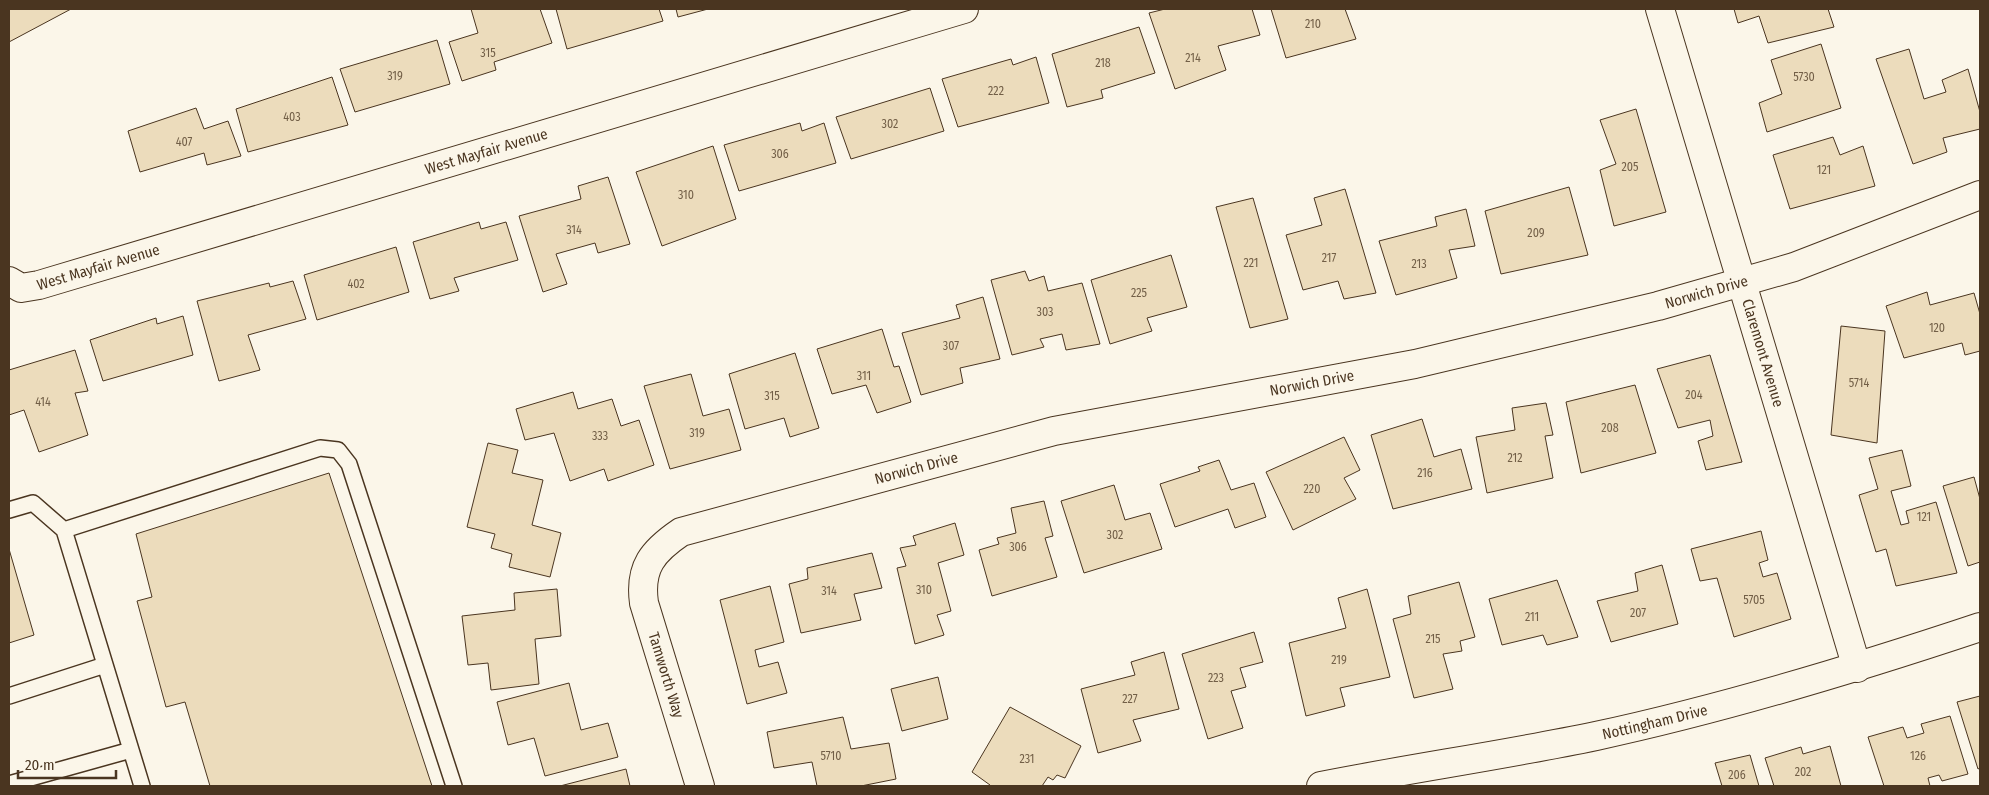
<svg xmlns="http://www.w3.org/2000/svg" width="1989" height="795" font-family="'Fira Sans Condensed',sans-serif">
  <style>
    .building { fill: #ecdcbc; stroke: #4a3520 }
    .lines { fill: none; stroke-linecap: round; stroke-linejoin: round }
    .lane-casing { stroke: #4a3520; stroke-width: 18 }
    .street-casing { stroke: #4a3520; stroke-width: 30 }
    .lane { stroke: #fbf6e9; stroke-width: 15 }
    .street { stroke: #fbf6e9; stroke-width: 28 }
    .labels { text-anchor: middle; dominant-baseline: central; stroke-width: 4; stroke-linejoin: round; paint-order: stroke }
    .number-label { font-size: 12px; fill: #725f47 }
    .street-label { font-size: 15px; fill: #4a3520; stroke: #fbf6e9 }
  </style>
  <rect width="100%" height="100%" fill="#fbf6e9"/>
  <!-- building -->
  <path class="building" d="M 9,9 L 71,9 L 9,42 Z
    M 471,9 L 540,9 L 552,43 L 494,62 L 496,70 L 462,81 L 449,42 L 478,33 Z
    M 556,9 L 659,9 L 663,21 L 567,49 Z
    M 676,9 L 708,9 L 678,17 Z
    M 1165,9 L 1252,9 L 1260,35 L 1218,46 L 1226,70 L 1175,89 L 1149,13 Z
    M 1271,9 L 1345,9 L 1356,39 L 1286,58 Z
    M 1734,9 L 1828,9 L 1834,27 L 1768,43 L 1759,16 L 1738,23 Z
    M 1139,27 L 1155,73 L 1101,90 L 1103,98 L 1067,107 L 1052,54 Z
    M 437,40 L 450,84 L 355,112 L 340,69 Z
    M 1821,44 L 1841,108 L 1767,132 L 1759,103 L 1782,94 L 1771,60 Z
    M 1909,49 L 1924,99 L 1946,92 L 1942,80 L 1968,69 L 1980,112 L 1980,129 L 1943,138 L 1947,152 L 1913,164 L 1876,59 Z
    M 1036,57 L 1049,103 L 958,127 L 942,79 L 1011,59 L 1013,65 Z
    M 332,77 L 348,125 L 248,152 L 236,109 Z
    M 930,88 L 944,131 L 851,159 L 836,117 Z
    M 196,108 L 204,129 L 228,121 L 241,156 L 207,165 L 204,153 L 140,172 L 128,131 Z
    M 1636,109 L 1666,212 L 1614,226 L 1600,170 L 1616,164 L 1600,120 Z
    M 800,123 L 802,131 L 824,123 L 836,163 L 739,191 L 724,145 Z
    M 1833,137 L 1840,155 L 1863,146 L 1875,186 L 1790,209 L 1773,155 Z
    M 713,146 L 736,219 L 662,246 L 636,172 Z
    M 608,177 L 630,244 L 598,253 L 595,243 L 556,254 L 567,284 L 543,292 L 519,216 L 581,199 L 578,186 Z
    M 1569,187 L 1588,255 L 1501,274 L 1485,211 Z
    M 1345,189 L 1376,293 L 1344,299 L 1338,281 L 1303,290 L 1286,235 L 1322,225 L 1314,198 Z
    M 1253,198 L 1288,319 L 1250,328 L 1216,207 Z
    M 1466,209 L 1475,246 L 1449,250 L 1457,278 L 1396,295 L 1379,241 L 1437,226 L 1435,217 Z
    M 479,222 L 481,229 L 506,222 L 518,260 L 454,278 L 459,291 L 430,299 L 413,242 Z
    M 396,247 L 409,292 L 317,320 L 304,275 Z
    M 1171,255 L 1187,307 L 1147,318 L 1152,331 L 1110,344 L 1091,280 Z
    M 1025,271 L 1029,281 L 1044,276 L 1048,291 L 1082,283 L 1100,344 L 1066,350 L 1062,334 L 1040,339 L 1044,347 L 1012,355 L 991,280 Z
    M 293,281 L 306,319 L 248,335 L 260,370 L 219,381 L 197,301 L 269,283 L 270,287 Z
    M 1927,292 L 1930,305 L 1974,293 L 1980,314 L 1980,351 L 1965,355 L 1962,343 L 1904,358 L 1886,306 Z
    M 983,297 L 1000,359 L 960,368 L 963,383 L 921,395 L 902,333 L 960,318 L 956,305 Z
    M 183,316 L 193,355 L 103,381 L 90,340 L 156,318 L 157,324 Z
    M 1841,326 L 1885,331 L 1877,443 L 1831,435 Z
    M 882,329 L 894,367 L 899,366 L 911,402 L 877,413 L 866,385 L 832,394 L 817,349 Z
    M 75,350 L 88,391 L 75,393 L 88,435 L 39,452 L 24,410 L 9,415 L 9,370 Z
    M 795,353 L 819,428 L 790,437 L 784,418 L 745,429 L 729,374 Z
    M 1710,355 L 1742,462 L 1706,470 L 1698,441 L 1713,436 L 1710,420 L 1678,428 L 1657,369 Z
    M 691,374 L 703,416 L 729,409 L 741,450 L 670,469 L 644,386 Z
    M 1635,385 L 1656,453 L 1581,473 L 1566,402 Z
    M 573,392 L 578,409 L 612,399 L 621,426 L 639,420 L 654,465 L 608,481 L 604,469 L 570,481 L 554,433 L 525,440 L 516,409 Z
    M 1546,403 L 1553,435 L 1545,436 L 1553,478 L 1487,493 L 1476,437 L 1515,430 L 1512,408 Z
    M 1422,419 L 1434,457 L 1461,449 L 1472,489 L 1393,509 L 1371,435 Z
    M 1344,437 L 1360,470 L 1344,478 L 1356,499 L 1293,530 L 1266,472 Z
    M 488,443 L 518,450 L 512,473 L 543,480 L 532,525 L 561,533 L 550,577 L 509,567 L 512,554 L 491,548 L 495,534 L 467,527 Z
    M 1902,450 L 1911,486 L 1891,491 L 1901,525 L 1909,523 L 1906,511 L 1936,502 L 1957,573 L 1896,586 L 1886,549 L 1876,552 L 1859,495 L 1878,489 L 1869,458 Z
    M 1219,460 L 1231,490 L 1254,483 L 1266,517 L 1235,528 L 1228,509 L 1175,527 L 1160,484 L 1200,471 L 1198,467 Z
    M 329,473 L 432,786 L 210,786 L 185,702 L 166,707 L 137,601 L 152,597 L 136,534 Z
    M 1974,477 L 1980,499 L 1980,562 L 1968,566 L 1943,486 Z
    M 1114,485 L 1125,520 L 1150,513 L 1162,549 L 1084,573 L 1061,501 Z
    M 1044,501 L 1053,536 L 1045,538 L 1057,577 L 992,596 L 979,550 L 999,544 L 997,538 L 1016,533 L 1011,508 Z
    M 955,523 L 964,555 L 938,563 L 951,611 L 937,615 L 944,635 L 915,644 L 897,568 L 906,566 L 900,548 L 916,545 L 913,536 Z
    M 1761,531 L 1768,560 L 1759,563 L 1763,577 L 1777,573 L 1791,619 L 1734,637 L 1717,578 L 1700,581 L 1691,549 Z
    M 9,549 L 34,635 L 9,643 Z
    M 872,553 L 882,588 L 854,594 L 861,620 L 801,633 L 789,584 L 808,579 L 807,568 Z
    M 1662,565 L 1678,624 L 1611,642 L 1597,601 L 1638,591 L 1635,573 Z
    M 1557,580 L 1578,637 L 1547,645 L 1543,635 L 1502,645 L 1489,599 Z
    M 1459,582 L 1475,637 L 1460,641 L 1462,651 L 1443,654 L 1453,689 L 1414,698 L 1393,619 L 1411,614 L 1408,596 Z
    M 770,586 L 784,642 L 755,650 L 759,667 L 778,662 L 787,693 L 747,704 L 720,600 Z
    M 557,589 L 561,636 L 535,639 L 539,684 L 491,690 L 488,663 L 468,665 L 462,616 L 515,610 L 514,593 Z
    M 1367,589 L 1390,677 L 1340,688 L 1345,706 L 1306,716 L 1289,643 L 1346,628 L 1338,598 Z
    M 1254,632 L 1263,662 L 1240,668 L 1246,687 L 1231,691 L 1243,728 L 1208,739 L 1182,654 Z
    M 1164,652 L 1179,709 L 1133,720 L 1141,741 L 1098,753 L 1081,689 L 1135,675 L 1131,662 Z
    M 938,677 L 948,719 L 902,731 L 891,689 Z
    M 569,683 L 581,730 L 608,723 L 618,757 L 545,776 L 534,738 L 508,745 L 497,702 Z
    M 1980,696 L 1980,768 L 1978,769 L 1957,702 Z
    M 1010,707 L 1081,746 L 1065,778 L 1057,775 L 1053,780 L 1048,777 L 1042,786 L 989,786 L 990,785 L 972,772 Z
    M 1950,716 L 1968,774 L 1942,781 L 1939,775 L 1928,778 L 1930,786 L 1884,786 L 1868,737 L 1903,727 L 1907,738 L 1924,733 L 1921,724 Z
    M 843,717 L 851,749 L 889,743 L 896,779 L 861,786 L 817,786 L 812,762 L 774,768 L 767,732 Z
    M 1830,746 L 1841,786 L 1774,786 L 1765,758 L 1801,747 L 1803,754 Z
    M 1750,755 L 1759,786 L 1722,786 L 1715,763 Z
    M 626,769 L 630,786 L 560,786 Z"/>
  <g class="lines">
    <defs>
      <path id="lane" d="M 9,510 L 33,503 L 64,530 L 142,786
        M 64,530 L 320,448 L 338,450 L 349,464 L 454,786
        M 9,696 L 105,665
        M 9,784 L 131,750"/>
      <g id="street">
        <path id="s1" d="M 1660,9 L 1857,668"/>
        <path id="s2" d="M 9,281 L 21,288 L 39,285 L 964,9"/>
        <path id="s3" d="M 700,786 L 644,603 C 639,567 653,551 681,532 L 1054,431 L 1415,364 L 1658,306 L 1794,267 L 1980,195"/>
        <path id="s4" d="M 1321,786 C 1412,768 1505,755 1596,736 C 1726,708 1854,669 1980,627"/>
      </g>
    </defs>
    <!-- lane casing -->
    <use href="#lane" class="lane-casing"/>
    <!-- street casing -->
    <use href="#street" class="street-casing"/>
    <!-- lane -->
    <use href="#lane" class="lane"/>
    <!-- street -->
    <use href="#street" class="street"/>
  </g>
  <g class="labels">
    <!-- number labels -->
    <g class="number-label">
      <text x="1313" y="24">210</text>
      <text x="488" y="53">315</text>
      <text x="1193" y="58">214</text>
      <text x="1103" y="63">218</text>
      <text x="395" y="76">319</text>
      <text x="1804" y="77">5730</text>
      <text x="996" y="91">222</text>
      <text x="292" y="117">403</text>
      <text x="890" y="124">302</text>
      <text x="184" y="142">407</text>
      <text x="780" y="154">306</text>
      <text x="1630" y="167">205</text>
      <text x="1824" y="170">121</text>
      <text x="686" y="195">310</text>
      <text x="574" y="230">314</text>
      <text x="1536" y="233">209</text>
      <text x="1329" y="258">217</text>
      <text x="1251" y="263">221</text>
      <text x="1419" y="264">213</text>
      <text x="356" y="284">402</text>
      <text x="1139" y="293">225</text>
      <text x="1045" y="312">303</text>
      <text x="1937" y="328">120</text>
      <text x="951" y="346">307</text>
      <text x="864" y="376">311</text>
      <text x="1859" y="383">5714</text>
      <text x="1694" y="395">204</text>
      <text x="772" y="396">315</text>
      <text x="43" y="402">414</text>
      <text x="1610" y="428">208</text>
      <text x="697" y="433">319</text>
      <text x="600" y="436">333</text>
      <text x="1515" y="458">212</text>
      <text x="1425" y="473">216</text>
      <text x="1312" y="489">220</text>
      <text x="1924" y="517">121</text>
      <text x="1115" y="535">302</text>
      <text x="1018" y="547">306</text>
      <text x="924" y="590">310</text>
      <text x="829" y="591">314</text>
      <text x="1754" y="600">5705</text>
      <text x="1638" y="613">207</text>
      <text x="1532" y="617">211</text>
      <text x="1433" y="639">215</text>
      <text x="1339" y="660">219</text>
      <text x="1216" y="678">223</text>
      <text x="1130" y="699">227</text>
      <text x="831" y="756">5710</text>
      <text x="1918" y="756">126</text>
      <text x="1027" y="759">231</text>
      <text x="1803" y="772">202</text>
      <text x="1737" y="775">206</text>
    </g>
    <!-- street labels -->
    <g class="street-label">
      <text stroke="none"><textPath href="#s2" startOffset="499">West Mayfair Avenue</textPath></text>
      <text stroke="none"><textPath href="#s2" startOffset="94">West Mayfair Avenue</textPath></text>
      <text stroke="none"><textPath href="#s3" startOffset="1331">Norwich Drive</textPath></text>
      <text stroke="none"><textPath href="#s1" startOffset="359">Claremont Avenue</textPath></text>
      <text stroke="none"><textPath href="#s3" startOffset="926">Norwich Drive</textPath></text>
      <text stroke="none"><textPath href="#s3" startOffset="521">Norwich Drive</textPath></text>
      <text transform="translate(666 675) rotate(73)">Tamworth Way</text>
      <text stroke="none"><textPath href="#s4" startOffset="340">Nottingham Drive</textPath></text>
    </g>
  </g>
  <!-- border -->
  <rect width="1989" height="795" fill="none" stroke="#4a3520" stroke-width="20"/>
  <!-- scale -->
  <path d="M18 770v8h98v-8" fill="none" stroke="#4a3520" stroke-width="2.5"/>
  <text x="25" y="770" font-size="15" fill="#4a3520" stroke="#fbf6e9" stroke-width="4" paint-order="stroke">20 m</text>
</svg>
